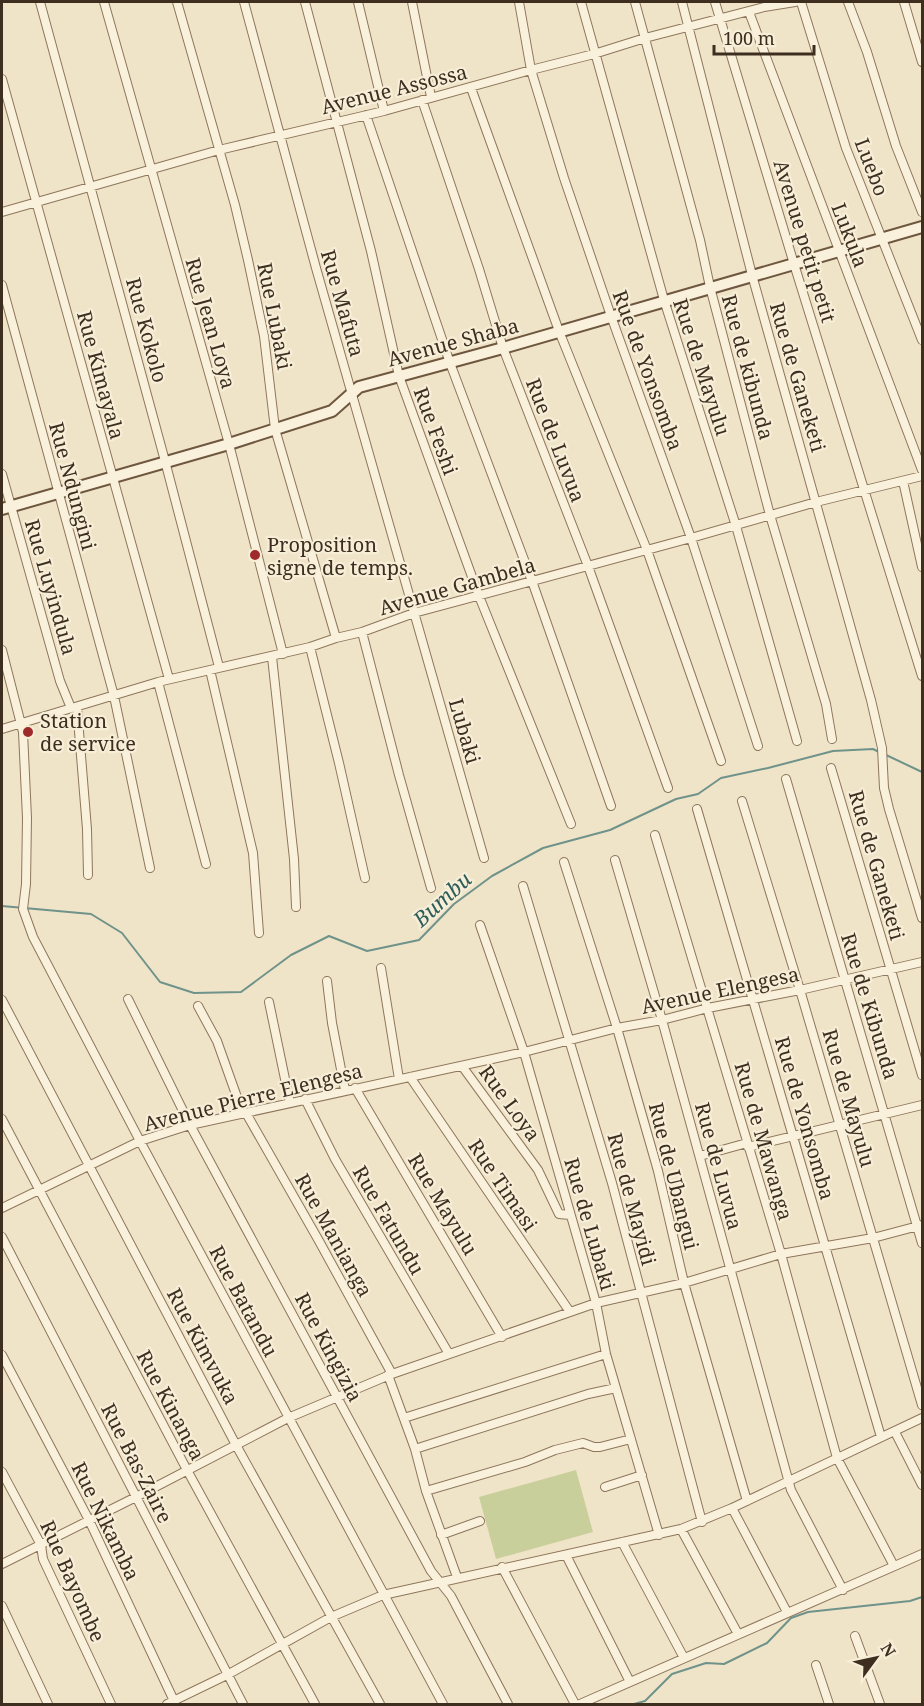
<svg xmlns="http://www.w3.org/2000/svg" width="924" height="1706" font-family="'Noto Serif',serif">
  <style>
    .green { fill: #c9cf9b }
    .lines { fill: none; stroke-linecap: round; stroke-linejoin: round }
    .stream { stroke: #6f938a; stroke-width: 2 }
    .street-casing { stroke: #8d765c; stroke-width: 10 }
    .secondary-casing { stroke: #6f573f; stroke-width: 14 }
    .street { stroke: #faf1dc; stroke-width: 8 }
    .secondary { stroke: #faf1dc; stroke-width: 10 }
    .poi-dot { fill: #9e2a2b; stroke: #f7eed8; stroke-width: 2 }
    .labels { text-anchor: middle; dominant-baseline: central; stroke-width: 4.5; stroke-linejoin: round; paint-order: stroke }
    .street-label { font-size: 20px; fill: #3d2e20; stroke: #f7eed8 }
    .poi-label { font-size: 20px; fill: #3d2e20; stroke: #f7eed8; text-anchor: start }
    .water-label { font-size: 21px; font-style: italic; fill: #2f5d5a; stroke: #f7eed8 }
  </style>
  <rect width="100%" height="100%" fill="#f0e4c8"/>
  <!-- green -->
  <path class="green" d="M 576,1470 L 593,1532 L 496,1559 L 479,1497 Z"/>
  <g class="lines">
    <!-- stream -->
    <path class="stream" d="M 884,754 L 922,772
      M 2,906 L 91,914 L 122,933 L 160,982 L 194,993 L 241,992 L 291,955 L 329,936 L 367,951 L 419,940 L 454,904 L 492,876 L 543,848 L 610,830 L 676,799 L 698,794 L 721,778 L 768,768 L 833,751 L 873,749 L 879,752
      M 634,1704 L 645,1701 L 672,1674 L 706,1663 L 724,1664 L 767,1643 L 791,1618 L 808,1612 L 910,1601 L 922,1597"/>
    <defs>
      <path id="street" d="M 40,2 L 165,461 L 219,667
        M 104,2 L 229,444 L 283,654
        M 177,2 L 235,205 L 248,260 L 264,336 L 275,429 L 336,638
        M 244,2 L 316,268 L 484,858
        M 305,2 L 371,251 L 399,376 L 479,596 L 571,824
        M 358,2 L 384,111
        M 412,2 L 431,97
        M 519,2 L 531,70 L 564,178 L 611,316 L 691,538 L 758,746
        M 581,2 L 664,300 L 736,526 L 797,741
        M 635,2 L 700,240 L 710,287 L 770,515 L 826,704 L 832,739
        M 682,2 L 752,275 L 871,700 L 882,748 L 884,788 L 889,809 L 922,918
        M 715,2 L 794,264 L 922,676
        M 801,2 L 846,148 L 922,340
        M 848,2 L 867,52 L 896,146 L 922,212
        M 904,2 L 922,62
        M 749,12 L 922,470
        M 2,79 C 59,279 112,479 169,679
        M 471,88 L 559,331 L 647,550 L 721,761
        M 422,100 L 479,269 L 503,348 L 588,566 L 668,788
        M 366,115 L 450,363 L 532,581 L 611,806
        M 2,212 L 219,150 L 384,111 L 531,70 L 594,54 L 645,38 L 764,7 L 795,2
        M 2,285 L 114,696 L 150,868
        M 2,474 L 60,681 L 71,708
        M 903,481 L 922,567
        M 362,632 L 399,775 L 431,888
        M 310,647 L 339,763 L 365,878
        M 2,650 L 23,732 L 27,818 L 26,884 L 23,909 L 33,937 L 140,1141 L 443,1704
        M 272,657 L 294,859 L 296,907
        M 210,670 L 253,853 L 259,933
        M 158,682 L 206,864
        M 77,707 L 87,829 L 88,875
        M 2,729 L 158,682 L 310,647 L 336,638 L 362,632 L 414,613 L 691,538 L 816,502 L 922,476
        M 831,768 L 922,1075
        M 786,779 L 922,1243
        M 742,801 L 800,990 L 922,1405
        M 697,809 C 760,1018 818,1228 881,1437
        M 655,835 L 781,1254 L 837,1458 L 894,1566
        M 615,860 L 662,1020 L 791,1490 L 843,1590
        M 564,862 L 617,1028 L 658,1171 L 684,1283 L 747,1501
        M 523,886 L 612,1183 L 702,1522
        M 480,925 L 524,1052 L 596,1303 L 606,1354 L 659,1535
        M 381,968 L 399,1079
        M 327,981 L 332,1023 L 345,1090
        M 128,999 L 190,1125 L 431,1571 L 451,1596 L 508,1704
        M 2,1000 L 236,1445 L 380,1704
        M 269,1002 L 290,1103
        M 198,1006 L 217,1041 L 243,1114
        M 462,1066 L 538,1170 L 559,1214 L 570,1215
        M 410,1077 L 570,1312
        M 355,1088 L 502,1337
        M 305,1099 L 335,1159 L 449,1354
        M 246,1113 L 319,1241 L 392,1374
        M 2,1119 L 187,1470 L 315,1704
        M 748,1147 L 922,1105
        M 700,1156 L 747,1143
        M 2,1208 L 140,1141 L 190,1125 L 524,1052 L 617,1028 L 662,1020 L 708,1008 L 800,990 L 922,962
        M 2,1237 L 243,1704
        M 2,1355 L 89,1520 L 175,1703
        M 388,1375 L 415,1449 L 426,1491 L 457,1577
        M 404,1418 L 606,1354
        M 895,1432 L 922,1485
        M 415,1449 L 588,1394 L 616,1388
        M 2,1472 L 41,1545 L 43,1559 L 111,1704
        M 605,1487 L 642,1475
        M 426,1491 L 525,1462 L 555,1450 L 583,1443 L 594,1447 L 600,1447 L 631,1439
        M 732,1508 L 787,1612
        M 681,1529 L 738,1634
        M 441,1535 L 480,1521
        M 622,1542 L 684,1658
        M 566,1555 L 630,1682
        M 2,1564 L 136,1497 L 288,1418 L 392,1374 L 596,1303 L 684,1283 L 781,1254 L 873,1238 L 922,1225
        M 502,1567 L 575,1704
        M 2,1606 L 48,1704
        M 855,1636 L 880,1704
        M 816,1665 L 829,1704
        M 167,1704 L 227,1675 L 331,1617 L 383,1595 L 681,1529 L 732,1508 L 922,1418
        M 580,1704 L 922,1554"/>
      <path id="secondary" d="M 2,509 L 229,444 L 332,411 L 359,387 L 503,348 L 922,227"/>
    </defs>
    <!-- street casing -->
    <use href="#street" class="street-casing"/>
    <!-- secondary casing -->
    <use href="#secondary" class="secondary-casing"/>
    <!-- street -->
    <use href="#street" class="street"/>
    <!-- secondary -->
    <use href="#secondary" class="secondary"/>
  </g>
  <!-- markers -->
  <g class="poi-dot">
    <circle cx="255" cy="555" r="6"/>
    <circle cx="28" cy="732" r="6"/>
  </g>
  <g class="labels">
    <!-- street labels -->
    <g class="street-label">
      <text transform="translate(394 89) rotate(-14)">Avenue Assossa</text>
      <text transform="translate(872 167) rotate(69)">Luebo</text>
      <text transform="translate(850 235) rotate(69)">Lukula</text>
      <text transform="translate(805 241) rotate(73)">Avenue petit petit</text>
      <text transform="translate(343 303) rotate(74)">Rue Mafuta</text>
      <text transform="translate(275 316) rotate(79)">Rue Lubaki</text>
      <text transform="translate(211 323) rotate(74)">Rue Jean Loya</text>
      <text transform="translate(147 330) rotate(75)">Rue Kokolo</text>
      <text transform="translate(453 342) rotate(-15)">Avenue Shaba</text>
      <text transform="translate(702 367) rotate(72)">Rue de Mayulu</text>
      <text transform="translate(748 367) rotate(75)">Rue de kibunda</text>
      <text transform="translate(648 370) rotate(70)">Rue de Yonsomba</text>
      <text transform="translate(101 375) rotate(75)">Rue Kimayala</text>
      <text transform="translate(798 377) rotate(74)">Rue de Ganeketi</text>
      <text transform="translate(436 431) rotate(70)">Rue Feshi</text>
      <text transform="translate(556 440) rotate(69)">Rue de Luvua</text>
      <text transform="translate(73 486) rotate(75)">Rue Ndungini</text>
      <text transform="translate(457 586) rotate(-16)">Avenue Gambela</text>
      <text transform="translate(51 587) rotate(74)">Rue Luyindula</text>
      <text transform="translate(465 731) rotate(74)">Lubaki</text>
      <text transform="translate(877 865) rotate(74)">Rue de Ganeketi</text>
      <text transform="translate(720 990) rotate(-12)">Avenue Elengesa</text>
      <text transform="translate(870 1006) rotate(73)">Rue de Kibunda</text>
      <text transform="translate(253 1097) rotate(-14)">Avenue Pierre Elengesa</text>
      <text transform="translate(849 1098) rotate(74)">Rue de Mayulu</text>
      <text transform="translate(510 1103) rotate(54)">Rue Loya</text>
      <text transform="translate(805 1118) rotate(74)">Rue de Yonsomba</text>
      <text transform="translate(764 1141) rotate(74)">Rue de Mawanga</text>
      <text transform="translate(719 1166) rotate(75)">Rue de Luvua</text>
      <text transform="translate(674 1176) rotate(76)">Rue de Ubangui</text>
      <text transform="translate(503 1185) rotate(56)">Rue Timasi</text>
      <text transform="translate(632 1199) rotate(75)">Rue de Mayidi</text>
      <text transform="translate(443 1204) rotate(59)">Rue Mayulu</text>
      <text transform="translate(389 1220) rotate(60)">Rue Fatundu</text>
      <text transform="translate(590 1224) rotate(74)">Rue de Lubaki</text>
      <text transform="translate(334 1235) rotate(61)">Rue Manianga</text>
      <text transform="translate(244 1301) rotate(62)">Rue Batandu</text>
      <text transform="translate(203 1346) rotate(62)">Rue Kimvuka</text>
      <text transform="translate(329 1347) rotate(62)">Rue Kingizia</text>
      <text transform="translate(171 1405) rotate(62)">Rue Kinanga</text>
      <text transform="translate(137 1463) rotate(63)">Rue Bas-Zaire</text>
      <text transform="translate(106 1521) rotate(64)">Rue Nikamba</text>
      <text transform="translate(73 1581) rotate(66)">Rue Bayombe</text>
    </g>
    <!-- poi labels -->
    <g class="poi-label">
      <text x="267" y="544">Proposition<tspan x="267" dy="23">signe de temps.</tspan></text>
      <text x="40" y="720">Station<tspan x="40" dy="23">de service</tspan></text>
    </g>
    <!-- water labels -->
    <g class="water-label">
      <text transform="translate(442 899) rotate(-42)">Bumbu</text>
    </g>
  </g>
  <!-- border -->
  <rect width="924" height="1706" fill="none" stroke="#3d2e20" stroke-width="6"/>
  <!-- north arrow -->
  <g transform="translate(876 1658) rotate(57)" stroke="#f7eed8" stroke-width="4.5" paint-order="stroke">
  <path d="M0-4.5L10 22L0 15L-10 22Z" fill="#3d2e20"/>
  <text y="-9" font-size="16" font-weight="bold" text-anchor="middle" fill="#3d2e20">N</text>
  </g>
  <!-- scale -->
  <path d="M714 45v9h100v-9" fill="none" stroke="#3d2e20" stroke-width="3"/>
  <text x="723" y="45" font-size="18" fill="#3d2e20" stroke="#f7eed8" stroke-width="4.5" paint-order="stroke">100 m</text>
</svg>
